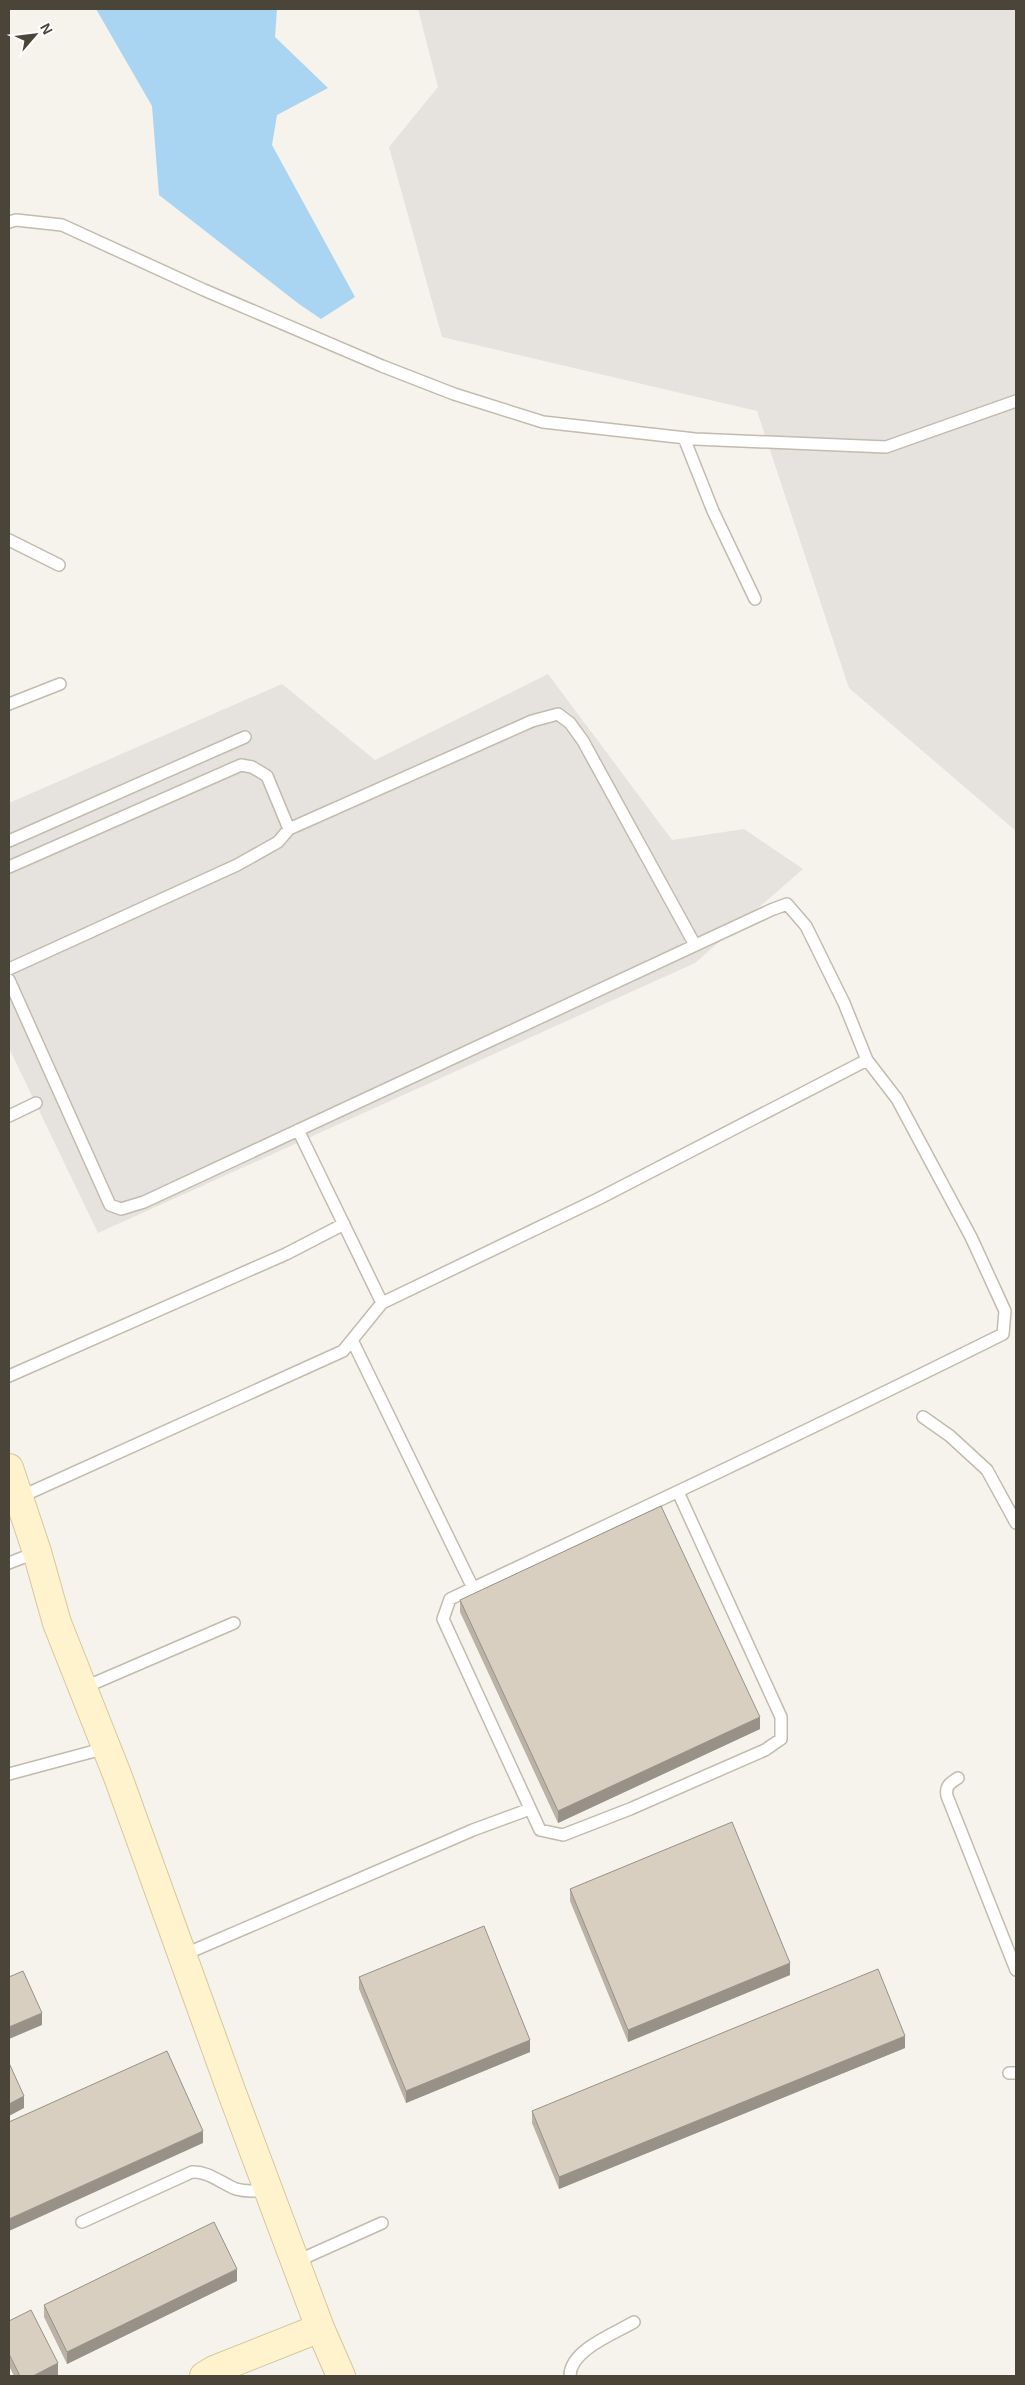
<svg xmlns="http://www.w3.org/2000/svg" width="1025" height="2385" font-family="Helvetica,sans-serif">
  <style>
    .industrial { fill: #e6e2dd }
    .water { fill: #a9d4f2 }
    .lines { fill: none; stroke-linecap: round; stroke-linejoin: round }
    .lane-casing { stroke: #c2bbae; stroke-width: 14 }
    .secondary-casing { stroke: #d6c79b; stroke-width: 30 }
    .lane { stroke: #fff; stroke-width: 11 }
    .secondary { stroke: #fff3cd; stroke-width: 28 }
    .wall { fill: #bab2a6 }
    .shaded-wall { fill: #979187 }
    .building { fill: #d8cfc1; stroke: #979187 }
  </style>
  <rect width="100%" height="100%" fill="#f6f3ec"/>
  <!-- industrial -->
  <path class="industrial" d="M 418,9 L 1016,9 L 1016,831 L 849,688 L 757,411 L 442,337 L 389,147 L 438,87 Z
    M 548,674 L 672,840 L 744,829 L 803,869 L 695,963 L 98,1233 L 9,1048 L 9,803 L 282,684 L 375,760 Z"/>
  <!-- water -->
  <path class="water" d="M 96,9 L 277,9 L 275,37 L 328,88 L 277,115 L 272,145 L 355,297 L 321,319 L 299,304 L 159,195 L 152,106 Z"/>
  <g class="lines">
    <defs>
      <path id="lane" d="M 9,222 L 16,220 L 62,225 L 204,290 L 382,366 L 454,394 L 543,422 L 695,439 L 886,447 L 1016,401
        M 684,438 L 713,511 L 755,599
        M 9,540 L 59,565
        M 9,704 L 60,684
        M 9,841 L 245,737
        M 9,867 L 241,765 L 252,767 L 267,776 L 289,829
        M 9,969 L 237,865 L 278,842 L 289,829 L 532,721 L 558,714 L 570,723 L 583,741 L 695,945
        M 9,980 L 110,1205 L 121,1209 L 144,1202 L 771,910 L 787,904 L 806,926 L 844,1003 L 867,1060 L 897,1099 L 971,1237 L 1005,1311 L 1003,1334 C 820,1425 635,1512 450,1599 L 443,1619 L 540,1830 L 563,1835 L 630,1809 L 765,1750 L 781,1739 L 781,1717 L 678,1492
        M 9,1116 L 36,1103
        M 298,1130 L 382,1303
        M 352,1340 L 473,1588
        M 9,1376 L 286,1254 L 344,1224
        M 923,1417 L 950,1436 L 987,1470 L 1016,1523
        M 18,1498 L 343,1351 L 382,1303 L 598,1199 L 867,1060
        M 9,1563 L 37,1552
        M 83,1688 L 234,1623
        M 9,1774 L 106,1748
        M 958,1778 C 950,1783 945,1786 947,1796 L 1016,1970
        M 183,1955 L 473,1830 L 530,1809
        M 1009,2073 L 1016,2073
        M 82,2222 L 192,2172 C 208,2171 221,2183 236,2189 C 247,2192 256,2191 268,2190
        M 295,2262 L 382,2223
        M 570,2376 C 570,2350 614,2334 634,2322"/>
      <path id="secondary" d="M 9,1468 L 37,1552 L 57,1623 L 118,1777 L 232,2093 L 320,2328 L 341,2376
        M 204,2376 L 214,2370 L 320,2328"/>
    </defs>
    <!-- lane casing -->
    <use href="#lane" class="lane-casing"/>
    <!-- secondary casing -->
    <use href="#secondary" class="secondary-casing"/>
    <!-- lane -->
    <use href="#lane" class="lane"/>
    <!-- secondary -->
    <use href="#secondary" class="secondary"/>
  </g>
  <!-- wall -->
  <path class="wall" d="M 460,1600 L 760,1729 L 558,1823 L 460,1612 Z
    M 570,1889 L 790,1975 L 628,2042 L 570,1901 Z
    M 359,1977 L 530,2052 L 406,2103 L 359,1989 Z
    M 905,2048 L 559,2189 L 532,2123 L 532,2111 Z
    M 237,2281 L 67,2364 L 44,2317 L 44,2305 Z
    M 9,2321 L 58,2375 L 57,2376 L 14,2376 L 9,2366 Z"/>
  <!-- shaded-wall -->
  <path class="shaded-wall" d="M 760,1717 L 760,1729 L 558,1823 L 558,1811 Z
    M 790,1963 L 790,1975 L 628,2042 L 628,2030 Z
    M 42,2013 L 42,2025 L 9,2039 L 9,2027 Z
    M 905,2036 L 905,2048 L 559,2189 L 559,2177 Z
    M 530,2040 L 530,2052 L 406,2103 L 406,2091 Z
    M 24,2096 L 24,2108 L 9,2116 L 9,2104 Z
    M 203,2131 L 203,2143 L 9,2231 L 9,2219 Z
    M 237,2269 L 237,2281 L 67,2364 L 67,2352 Z
    M 58,2363 L 58,2375 L 57,2376 L 33,2376 Z"/>
  <!-- building -->
  <path class="building" d="M 661,1506 L 760,1717 L 558,1811 L 460,1600 Z
    M 732,1822 L 790,1963 L 628,2030 L 570,1889 Z
    M 484,1926 L 530,2040 L 406,2091 L 359,1977 Z
    M 878,1969 L 905,2036 L 559,2177 L 532,2111 Z
    M 23,1971 L 42,2013 L 9,2027 L 9,1977 Z
    M 167,2051 L 203,2131 L 9,2219 L 9,2122 Z
    M 9,2063 L 24,2096 L 9,2104 Z
    M 214,2222 L 237,2269 L 67,2352 L 44,2305 Z
    M 31,2310 L 58,2363 L 33,2376 L 20,2376 L 9,2354 L 9,2321 Z"/>
  <!-- border -->
  <rect width="1025" height="2385" fill="none" stroke="#4b4439" stroke-width="20"/>
  <!-- north arrow -->
  <g transform="translate(35 35) rotate(62)" stroke="#ffffff" stroke-width="4" paint-order="stroke">
  <path d="M0-4L9 19L0 12L-9 19Z" fill="#4b4439"/>
  <text y="-8" font-size="14" font-weight="bold" text-anchor="middle" fill="#4b4439">N</text>
  </g>
</svg>
